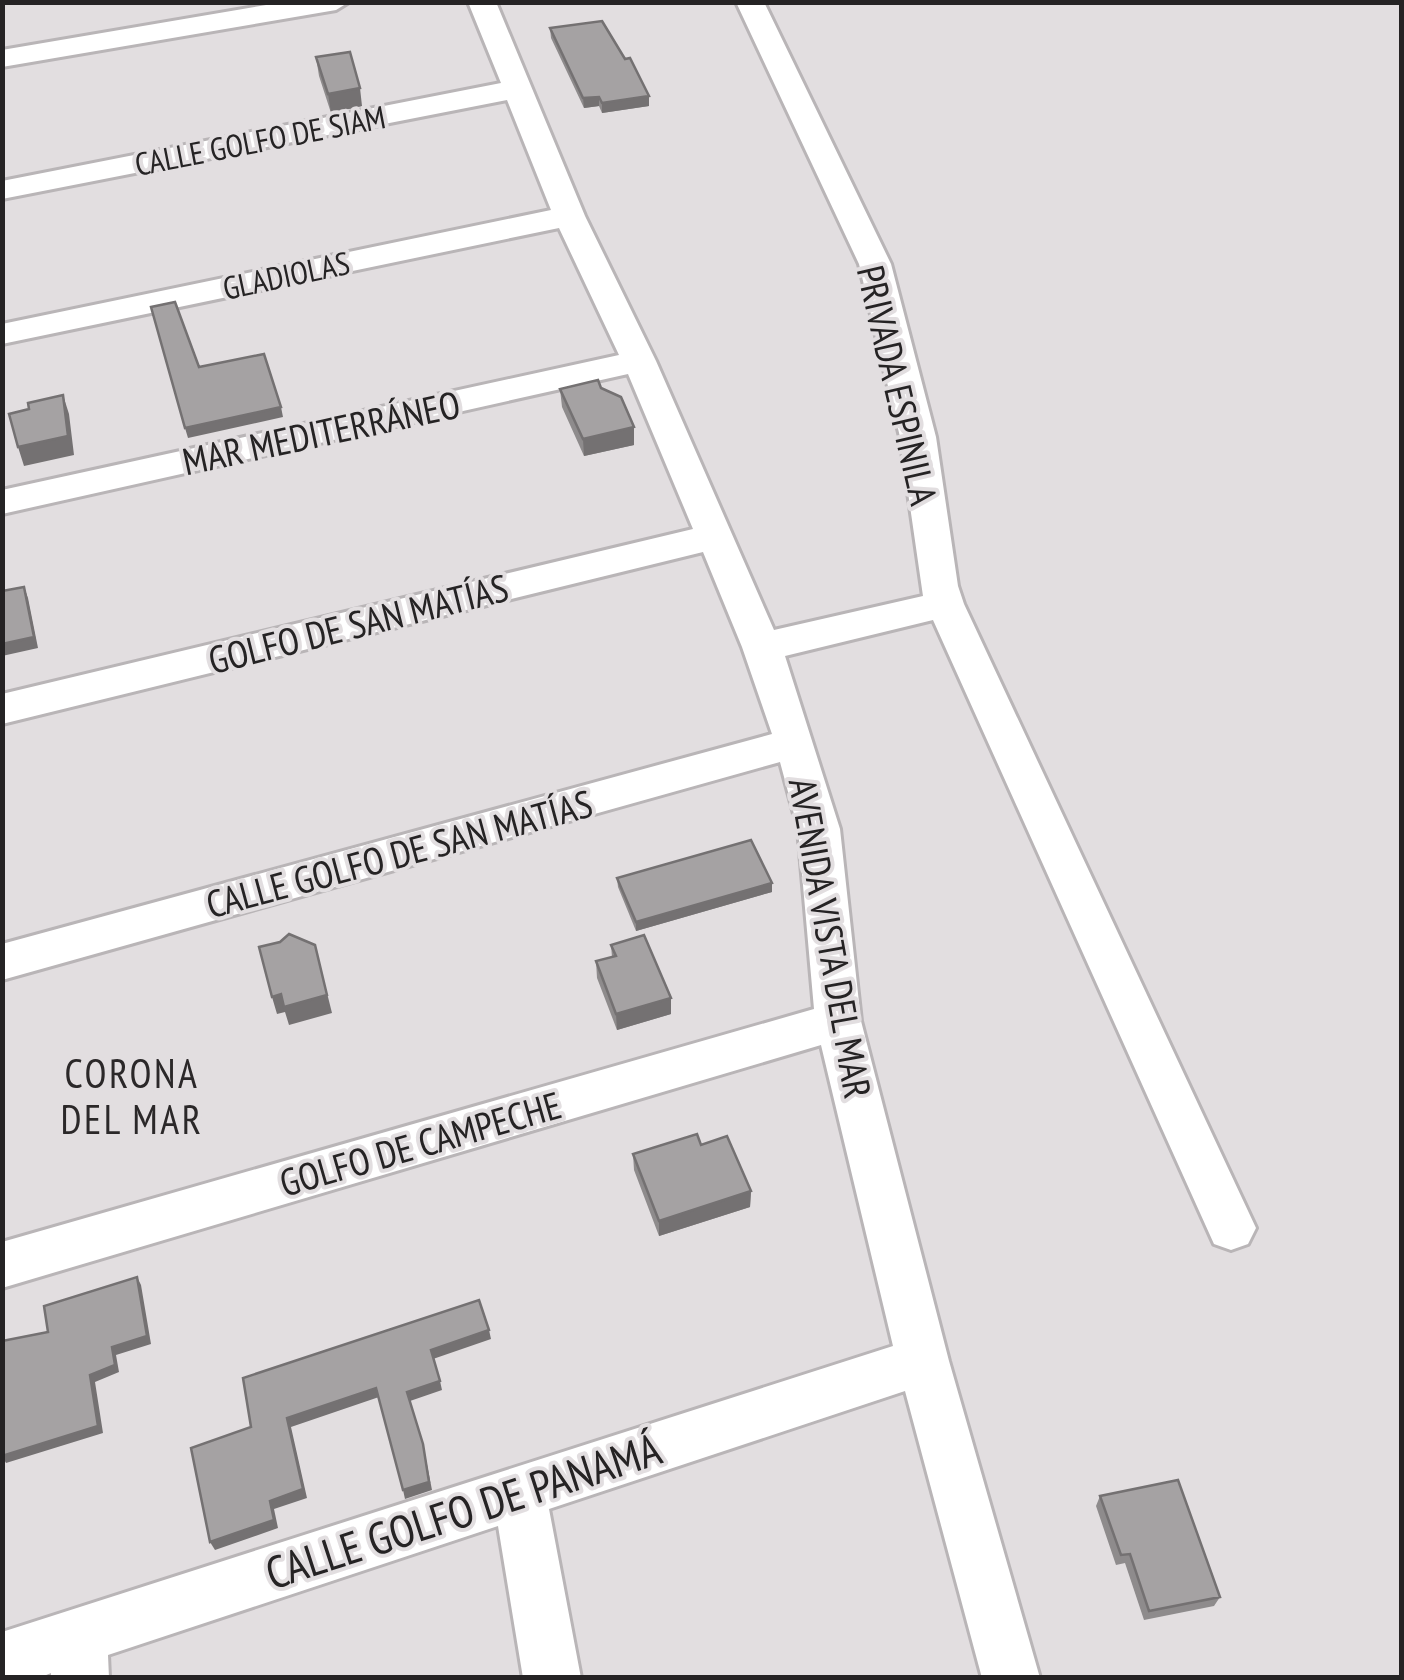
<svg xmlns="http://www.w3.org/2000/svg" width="1404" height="1680" font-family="'PT Sans Narrow',sans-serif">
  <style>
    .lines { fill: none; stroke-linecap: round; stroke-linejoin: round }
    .street-casing { stroke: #b9b5b7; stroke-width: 6 }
    .street { fill: #fff; fill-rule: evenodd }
    .wall { fill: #8e8b8c }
    .shaded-wall { fill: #747172 }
    .building { fill: #a5a2a3; stroke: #747172; stroke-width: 2.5 }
    .labels { text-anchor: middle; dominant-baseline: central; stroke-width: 8; stroke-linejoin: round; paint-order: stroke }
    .far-street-label { font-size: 32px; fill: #252324; stroke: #e2dee0 }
    .street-label { font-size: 38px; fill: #252324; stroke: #e2dee0 }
    .neighbourhood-label { font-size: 40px; letter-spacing: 2.5px; fill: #2b2829; stroke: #e2dee0 }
    .near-street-label { font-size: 45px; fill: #252324; stroke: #e2dee0 }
  </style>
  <rect width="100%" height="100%" fill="#e2dee0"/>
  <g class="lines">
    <defs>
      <path id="street" d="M 284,2 L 349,2 L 336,10 L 2,67 L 2,50 Z
        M 468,2 L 496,2 L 585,216 L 656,361 L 774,630 L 923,596 L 900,437 L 859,264 L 736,2 L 764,2 L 891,264 L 936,437 L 958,586 L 964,604 L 1256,1228 L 1248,1244 L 1231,1250 L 1214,1244 L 933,620 L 785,656 L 840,829 L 861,1021 L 949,1361 L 1040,1678 L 982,1678 L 905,1391 L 549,1509 L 581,1678 L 523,1678 L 498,1526 L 108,1655 L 109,1678 L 51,1678 L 51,1673 L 39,1678 L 2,1678 L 2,1632 L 893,1346 L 821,1045 L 2,1288 L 2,1242 L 814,1009 L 798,829 L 780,762 L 2,980 L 2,944 L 772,734 L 742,647 L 703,552 L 2,724 L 2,694 L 693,529 L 628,374 L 2,514 L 2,490 L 619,355 L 559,228 L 2,344 L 2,324 L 551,210 L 507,100 L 2,199 L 2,181 L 501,83 Z"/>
    </defs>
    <!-- street casing -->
    <use href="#street" class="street-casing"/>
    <!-- street -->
    <use href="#street" class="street"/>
  </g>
  <!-- wall -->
  <path class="wall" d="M 550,28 L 649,106 L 602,113 L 599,106 L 584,108 L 551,38 Z
    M 316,57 L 362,106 L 331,113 L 319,76 Z
    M 601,388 L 634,445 L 584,456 L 562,407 L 560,389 Z
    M 617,878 L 772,892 L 636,931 L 618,887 Z
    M 611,945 L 671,998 L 671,1014 L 617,1030 L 597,978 L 596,961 L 612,957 Z
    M 701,1145 L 751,1191 L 750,1207 L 659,1236 L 634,1170 L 633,1154 Z
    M 1100,1496 L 1220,1597 L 1214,1606 L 1144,1620 L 1125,1563 L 1116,1565 L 1096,1506 Z"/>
  <!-- shaded-wall -->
  <path class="shaded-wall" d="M 360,88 L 362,106 L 331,113 L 328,94 Z
    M 649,96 L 649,106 L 602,113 L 602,103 Z
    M 599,97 L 599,106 L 584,108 L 583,98 Z
    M 63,395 L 69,414 L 74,455 L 24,466 L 18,447 Z
    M 281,407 L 283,417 L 188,438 L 185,428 Z
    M 634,427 L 634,445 L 584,456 L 583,439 Z
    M 24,587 L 28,598 L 38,648 L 2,656 L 2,644 Z
    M 772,883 L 772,892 L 636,931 L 636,922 Z
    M 315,945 L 332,1013 L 289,1025 L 285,1012 L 277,1014 L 272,997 L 281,994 Z
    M 671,998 L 671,1014 L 617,1030 L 616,1014 Z
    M 751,1191 L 750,1207 L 659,1236 L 659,1221 Z
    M 137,1277 L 141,1285 L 151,1344 L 116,1355 L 119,1372 L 95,1382 L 103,1433 L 6,1463 L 2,1456 L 90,1375 L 112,1347 Z
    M 489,1330 L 491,1339 L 433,1359 L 431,1350 Z
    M 440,1381 L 442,1390 L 410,1401 L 407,1392 Z
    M 376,1388 L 379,1397 L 291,1427 L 307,1498 L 274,1509 L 278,1528 L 215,1550 L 210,1542 L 270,1501 L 287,1418 Z
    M 423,1444 L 432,1490 L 405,1499 L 403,1490 Z"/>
  <!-- building -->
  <path class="building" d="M 602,21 L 625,59 L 630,58 L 649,96 L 602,103 L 599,97 L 583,98 L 550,28 Z
    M 350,52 L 360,88 L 328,94 L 316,57 Z
    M 175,302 L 199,367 L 264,354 L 281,407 L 185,428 L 151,307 Z
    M 598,380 L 601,388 L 621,397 L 634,427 L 583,439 L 560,389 Z
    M 63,395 L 68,436 L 18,447 L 9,414 L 29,409 L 28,403 Z
    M 24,587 L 34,637 L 2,644 L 2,591 Z
    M 751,840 L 772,883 L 636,922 L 617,878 Z
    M 289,934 L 315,945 L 327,995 L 284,1007 L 281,994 L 272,997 L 259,947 L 280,942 Z
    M 644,935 L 671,998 L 616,1014 L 596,961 L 616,956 L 611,945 Z
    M 697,1134 L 701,1145 L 727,1136 L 751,1191 L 659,1221 L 633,1154 Z
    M 137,1277 L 147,1336 L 112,1347 L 115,1365 L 90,1375 L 98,1426 L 2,1456 L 2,1341 L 48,1332 L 44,1306 Z
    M 479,1300 L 489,1330 L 431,1350 L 440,1381 L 407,1392 L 423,1444 L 429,1482 L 403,1490 L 376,1388 L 287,1418 L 303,1489 L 270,1501 L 274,1520 L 210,1542 L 191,1448 L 251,1427 L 243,1378 Z
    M 1178,1480 L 1220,1597 L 1149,1611 L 1130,1554 L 1121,1555 L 1100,1496 Z"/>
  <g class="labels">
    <!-- far-street labels -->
    <g class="far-street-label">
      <text transform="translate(260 140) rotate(-11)">CALLE GOLFO DE SIAM</text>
      <text transform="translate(286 275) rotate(-12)">GLADIOLAS</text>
    </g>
    <!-- street labels -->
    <g class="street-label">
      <text transform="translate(898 385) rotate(77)">PRIVADA ESPINILA</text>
      <text transform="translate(321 432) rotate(-12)">MAR MEDITERRÁNEO</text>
      <text transform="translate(358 623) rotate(-14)">GOLFO DE SAN MATÍAS</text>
      <text transform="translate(399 853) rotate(-15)">CALLE GOLFO DE SAN MATÍAS</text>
      <text transform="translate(831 938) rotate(80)">AVENIDA VISTA DEL MAR</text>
      <text transform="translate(420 1143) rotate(-16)">GOLFO DE CAMPECHE</text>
    </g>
    <!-- neighbourhood labels -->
    <g class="neighbourhood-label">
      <text x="132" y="1073">CORONA<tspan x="132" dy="46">DEL MAR</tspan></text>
    </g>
    <!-- near-street labels -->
    <g class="near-street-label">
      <text transform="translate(463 1510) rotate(-18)">CALLE GOLFO DE PANAMÁ</text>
    </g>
  </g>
  <!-- border -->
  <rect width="1404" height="1680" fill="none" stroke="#252324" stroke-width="10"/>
</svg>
